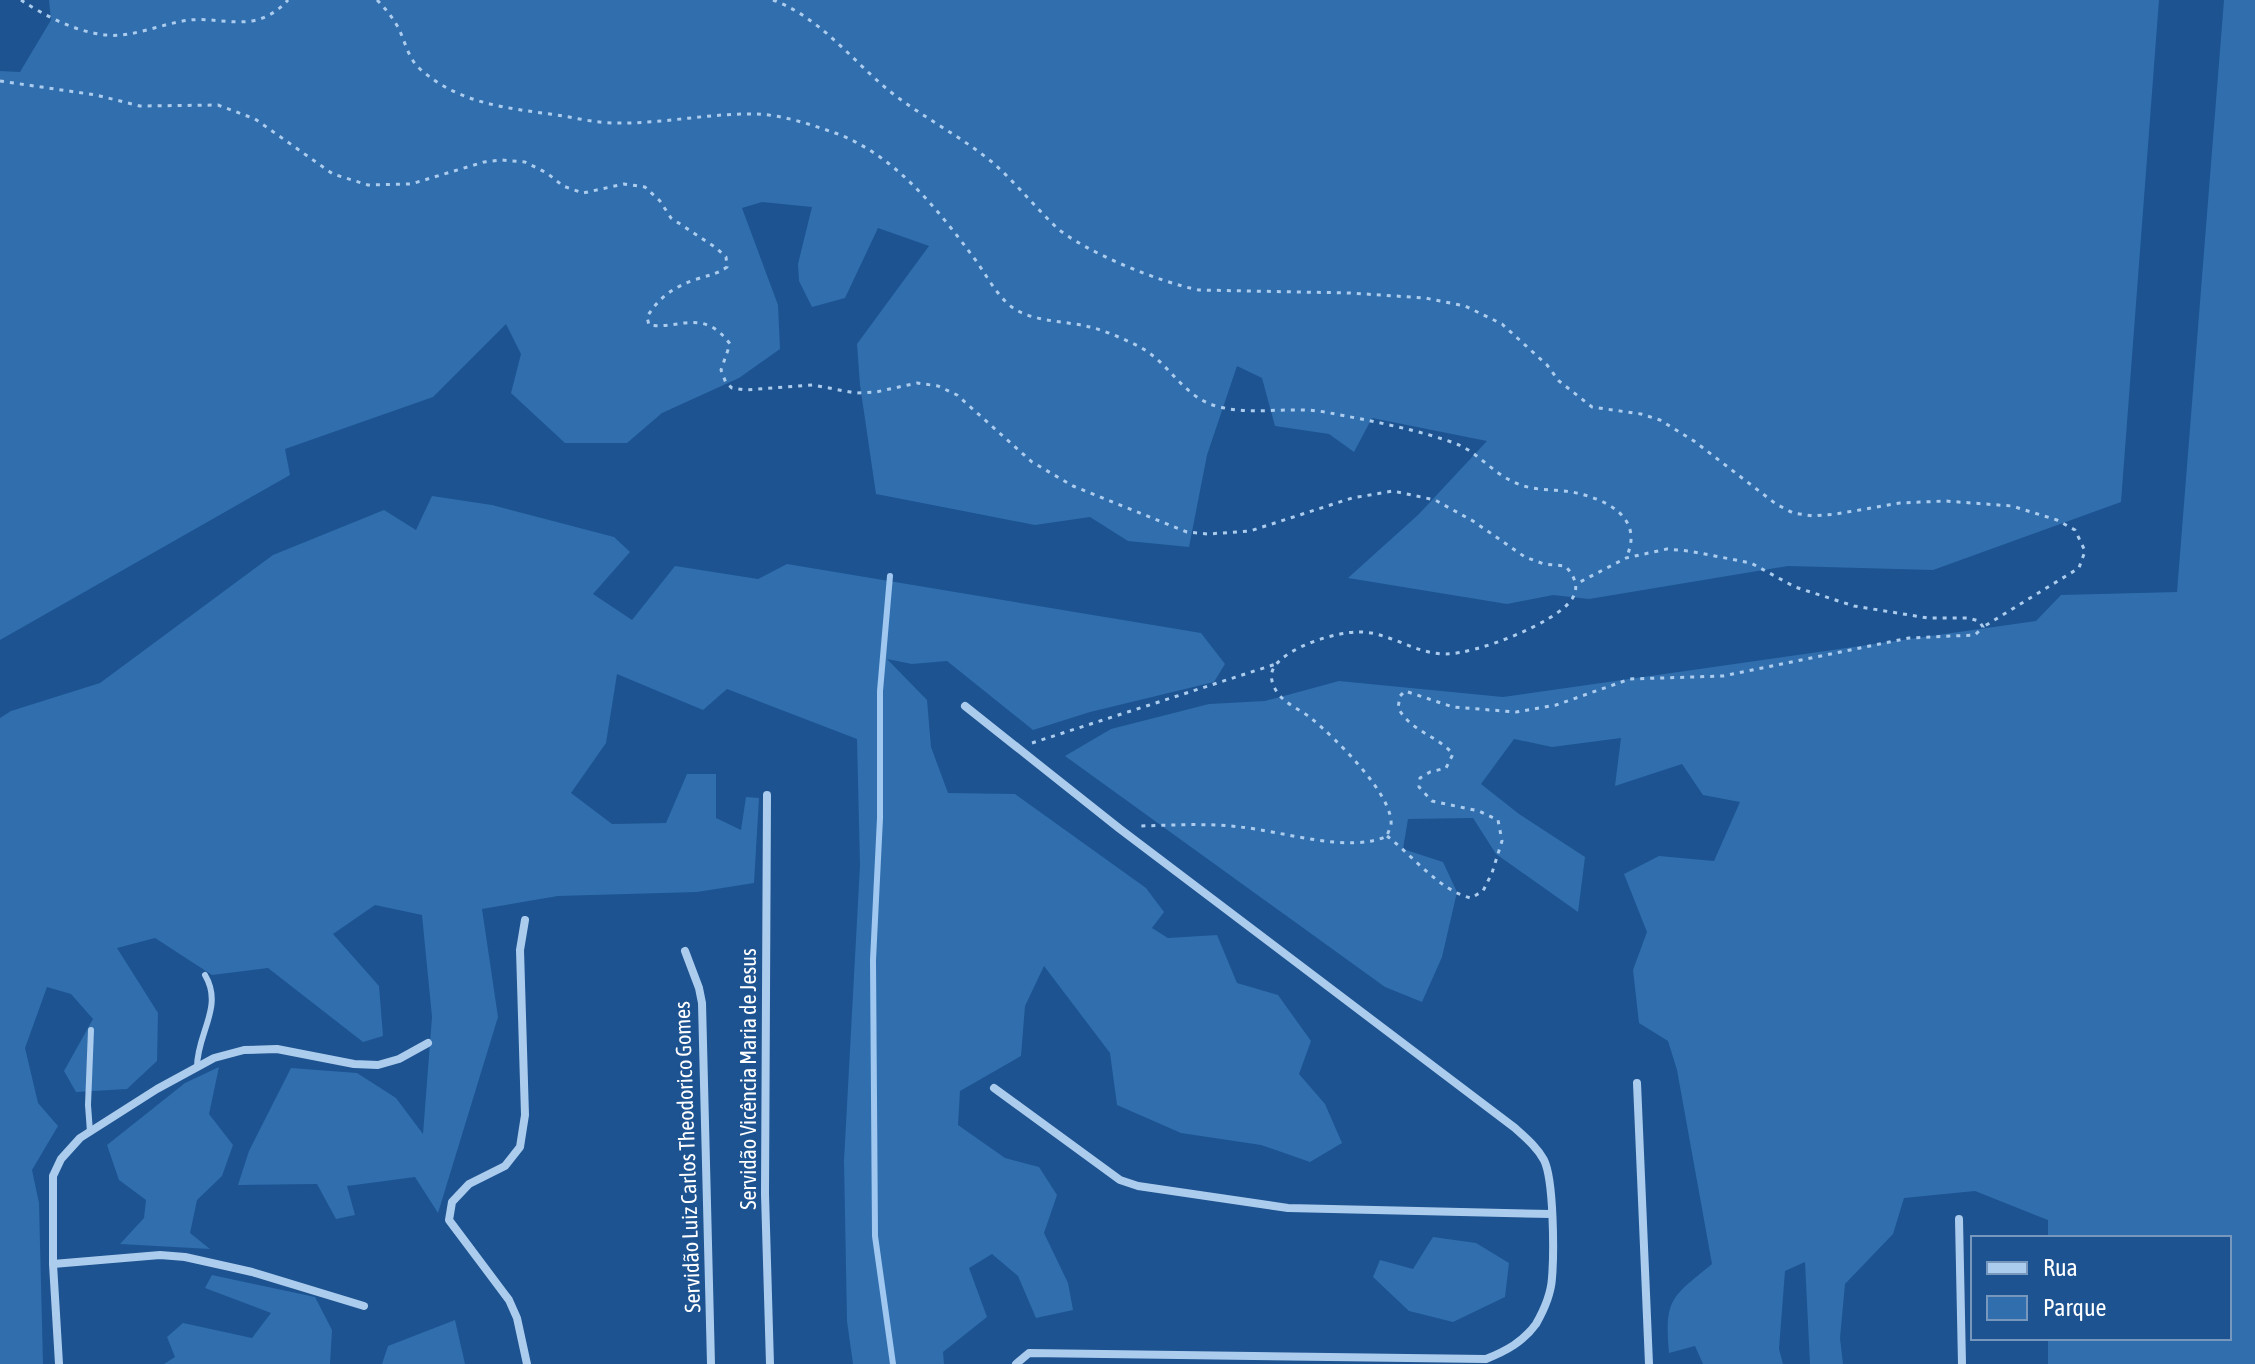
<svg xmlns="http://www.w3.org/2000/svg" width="2255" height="1364" font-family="'Asap Condensed',sans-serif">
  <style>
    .green { fill: #306eae }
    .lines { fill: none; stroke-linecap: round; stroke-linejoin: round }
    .stream { stroke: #9fc7ef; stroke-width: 6 }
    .path { stroke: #acccee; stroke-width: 3; stroke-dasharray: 4 6; stroke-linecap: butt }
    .lane { stroke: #acccee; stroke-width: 6 }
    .street { stroke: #acccee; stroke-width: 8 }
    .labels { text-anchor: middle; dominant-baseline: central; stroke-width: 6; stroke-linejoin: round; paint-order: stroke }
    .street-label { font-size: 22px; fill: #fff; stroke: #1d5390 }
  </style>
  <rect width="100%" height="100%" fill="#1d5390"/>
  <!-- green -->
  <path class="green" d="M 49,0 L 2159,0 L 2121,502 L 1933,570 L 1788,566 L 1589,599 L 1553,595 L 1507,604 L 1348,578 L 1419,514 L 1487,441 L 1372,418 L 1354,452 L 1329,434 L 1275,426 L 1262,378 L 1237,366 L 1207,455 L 1189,547 L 1128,541 L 1090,517 L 1035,525 L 876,494 L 860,385 L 857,344 L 929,246 L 878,228 L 845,298 L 812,307 L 799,281 L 798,264 L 812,207 L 762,202 L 742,208 L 778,305 L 780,349 L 739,378 L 662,413 L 627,443 L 565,443 L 511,393 L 521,354 L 506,324 L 433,397 L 285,449 L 290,475 L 0,640 L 0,71 L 20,72 L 51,20 Z
    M 2224,0 L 2255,0 L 2255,1364 L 2048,1364 L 2048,1338 L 2229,1338 L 2229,1238 L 2048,1238 L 2048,1220 L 1975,1191 L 1904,1198 L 1893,1234 L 1845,1284 L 1840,1338 L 1843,1364 L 1810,1364 L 1805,1262 L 1785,1271 L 1779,1349 L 1783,1364 L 1703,1364 L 1695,1346 L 1669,1353 C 1664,1298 1672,1297 1712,1264 L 1677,1070 L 1668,1041 L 1639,1023 L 1633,970 L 1647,932 L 1624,874 L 1659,856 L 1714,861 L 1740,802 L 1703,795 L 1682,764 L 1615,786 L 1621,738 L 1552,747 L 1514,739 L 1481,784 L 1519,814 L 1585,857 L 1578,912 L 1496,854 L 1473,818 L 1408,819 L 1403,849 L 1443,862 L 1457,892 L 1442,957 L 1422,1002 L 1385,987 L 1065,756 L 1111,729 L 1209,704 L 1265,701 L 1339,681 L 1503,697 L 2036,621 L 2061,595 L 2177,592 Z
    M 432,496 L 492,505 L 614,537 L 630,552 L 593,594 L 632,620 L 675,566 L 758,579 L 787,564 L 1201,633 L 1225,664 L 1214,682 L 1090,712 L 1033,730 L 947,661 L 912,664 L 887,659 L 927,700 L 931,747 L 948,793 L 1015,794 L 1146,888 L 1164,912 L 1152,928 L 1168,938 L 1217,935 L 1237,983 L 1278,995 L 1311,1041 L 1299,1074 L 1325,1104 L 1342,1143 L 1310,1162 L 1261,1145 L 1181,1133 L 1117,1105 L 1110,1053 L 1044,966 L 1025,1006 L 1021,1056 L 960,1091 L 958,1125 L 1005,1158 L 1039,1167 L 1057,1195 L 1044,1233 L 1068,1283 L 1073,1310 L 1036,1318 L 1018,1276 L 992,1254 L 969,1268 L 987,1317 L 943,1352 L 944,1364 L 853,1364 L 847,1321 L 844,1161 L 860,865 L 857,739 L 727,689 L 703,710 L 617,674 L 606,743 L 571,793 L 612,824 L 666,823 L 687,774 L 716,774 L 716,818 L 741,830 L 746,797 L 759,798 L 754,883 L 697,892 L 558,896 L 482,909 L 498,1017 L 438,1213 L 415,1177 L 347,1186 L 355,1215 L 336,1219 L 317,1184 L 238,1185 L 249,1151 L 291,1068 L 357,1073 L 396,1098 L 423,1134 L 432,1017 L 422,915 L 375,905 L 333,934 L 379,986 L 383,1036 L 363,1042 L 268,968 L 212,975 L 155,938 L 117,948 L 158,1013 L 157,1061 L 127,1089 L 76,1092 L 64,1071 L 93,1019 L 71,994 L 47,987 L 25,1048 L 38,1103 L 58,1126 L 32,1170 L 39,1203 L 43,1364 L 0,1364 L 0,718 L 11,711 L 100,683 L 273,555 L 384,510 L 416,530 Z
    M 219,1067 L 209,1114 L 233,1145 L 222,1176 L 197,1200 L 190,1233 L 210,1249 L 120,1244 L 144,1218 L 146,1200 L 119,1180 L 107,1145 L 185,1083 Z
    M 1433,1237 L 1476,1243 L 1509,1263 L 1505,1297 L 1453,1322 L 1409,1311 L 1373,1277 L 1380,1260 L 1413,1269 Z
    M 212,1275 L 315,1297 L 332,1330 L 330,1364 L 164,1364 L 175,1357 L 167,1337 L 183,1323 L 252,1338 L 271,1313 L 205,1288 Z
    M 455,1320 L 465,1364 L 382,1364 L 388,1346 Z"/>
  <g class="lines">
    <!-- stream -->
    <path class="stream" d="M 890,576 L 880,691 L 880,818 L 873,960 L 875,1236 L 893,1364"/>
    <!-- path -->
    <path class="path" d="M 21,0 C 45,16 76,32 106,35 C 132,38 163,23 190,20 C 210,18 232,24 252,21 C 267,18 278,11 288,0
      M 377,0 C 386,9 393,18 399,29 C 405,42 409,59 419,68 C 458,104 507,108 557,115 C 576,118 596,123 615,123 C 662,124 709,113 756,114 C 782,115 810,124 835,133 C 893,154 935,206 971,254 C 983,269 992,288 1006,302 C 1027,323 1063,320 1090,327 C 1106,331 1124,339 1138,346 C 1170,362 1183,399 1220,407 C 1256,416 1293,405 1330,413 C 1367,420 1425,431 1459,445 C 1481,455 1495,476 1521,485 C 1537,491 1555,489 1572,492 C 1607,499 1645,518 1626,558
      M 773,0 C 819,17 851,59 887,89 C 920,116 959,135 992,162 C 1015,182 1034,206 1056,227 C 1084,252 1162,283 1199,290 L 1350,293 L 1425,298 L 1465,306 L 1502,324 L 1547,365 L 1559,381 L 1592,407 L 1641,414 L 1660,420 L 1694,441 L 1776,504 L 1793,513 L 1813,516 L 1836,514 L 1900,503 L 1945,501 L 2012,506 L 2057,520 L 2075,530 L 2085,551 L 2079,568 L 1983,627
      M 0,81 L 96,95 L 140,106 L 218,105 L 255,119 L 333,174 L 368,185 L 411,184 L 484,162 L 502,160 L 525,162 L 547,173 L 563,186 L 583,193 L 624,184 L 645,187 L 660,201 L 671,218 L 715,247 L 726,257 L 727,267 C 716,275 708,275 697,279 C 675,286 658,298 647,317 L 649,325 C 679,330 703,307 730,344 L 721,370 L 726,383 L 732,388 L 746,390 L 813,385 L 855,393 L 876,392 L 917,383 L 938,386 L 957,395 L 1032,462 L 1073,486 L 1187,532 L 1208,534 L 1250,531 L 1352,498 L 1393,491 L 1435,500 L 1473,521 L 1525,557 L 1544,564 L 1565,566 C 1574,575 1580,587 1572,599 C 1555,624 1475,654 1446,654 C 1414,654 1388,631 1358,632 C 1335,632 1288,647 1275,666 C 1267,676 1274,690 1282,698 C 1291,707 1303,711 1312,719 C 1334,737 1394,795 1391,825 C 1390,829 1388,832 1387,836 C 1350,854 1282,831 1240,827 C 1208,823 1174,825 1141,826
      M 1032,743 L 1276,664
      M 1387,836 C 1413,856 1440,891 1471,898 L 1483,891 L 1492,873 L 1502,841 L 1498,820 L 1479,811 L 1432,801 L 1419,787 L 1420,778 L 1430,772 L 1446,768 L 1453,754 C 1435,734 1413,733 1398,708 L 1400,696 L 1405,691 L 1453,707 L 1516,712 L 1556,705 L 1630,679 L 1723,676 L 1909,638 L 1975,635 L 1983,627 L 1979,621 L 1968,618 L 1928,618 L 1854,606 L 1795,587 L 1751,563 L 1689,551 L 1667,549 L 1626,558 L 1576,584"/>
    <!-- lane -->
    <path class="lane" d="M 197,1067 C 197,1033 224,1007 205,975
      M 90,1132 L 88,1105 L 91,1030"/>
    <!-- street -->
    <path class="street" d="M 965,706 L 1120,829 L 1515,1128 C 1526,1138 1537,1147 1544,1160 C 1554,1180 1554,1254 1552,1278 C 1551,1294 1544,1310 1536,1324 C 1523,1342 1506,1351 1486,1359 L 1029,1353 L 1016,1364
      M 767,795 L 765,1194 L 770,1364
      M 525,920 L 520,950 L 525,1115 L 520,1147 L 505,1166 L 469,1184 L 452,1202 L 449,1220 L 509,1300 L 517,1318 L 527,1364
      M 685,951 L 699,988 L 702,1003 L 711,1364
      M 1637,1083 L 1649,1364
      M 994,1088 L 1120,1180 L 1138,1186 L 1288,1208 L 1551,1214
      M 1959,1219 L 1962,1364
      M 53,1264 L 160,1255 L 185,1257 L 252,1272 L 364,1306
      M 59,1364 L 53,1264 L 53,1176 L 61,1159 L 80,1138 L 157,1089 L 214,1058 L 244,1050 L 277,1049 L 354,1064 L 378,1065 L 399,1059 L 428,1043"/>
  </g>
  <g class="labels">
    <!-- street labels -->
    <g class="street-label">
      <text transform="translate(748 1079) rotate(-90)">Servidão Vicência Maria de Jesus</text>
      <text transform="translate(687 1157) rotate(-92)">Servidão Luiz Carlos Theodorico Gomes</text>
    </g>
  </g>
  <!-- legend -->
  <rect x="1971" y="1236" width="260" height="104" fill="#1d5390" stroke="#7798bc" stroke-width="2"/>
  <rect x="1987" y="1262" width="40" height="12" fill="#acccee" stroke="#7798bc" stroke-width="2"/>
  <text x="2043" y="1276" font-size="24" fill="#ffffff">Rua</text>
  <rect x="1987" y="1296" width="40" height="24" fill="#306eae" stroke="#7798bc" stroke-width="2"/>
  <text x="2043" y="1316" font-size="24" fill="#ffffff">Parque</text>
</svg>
